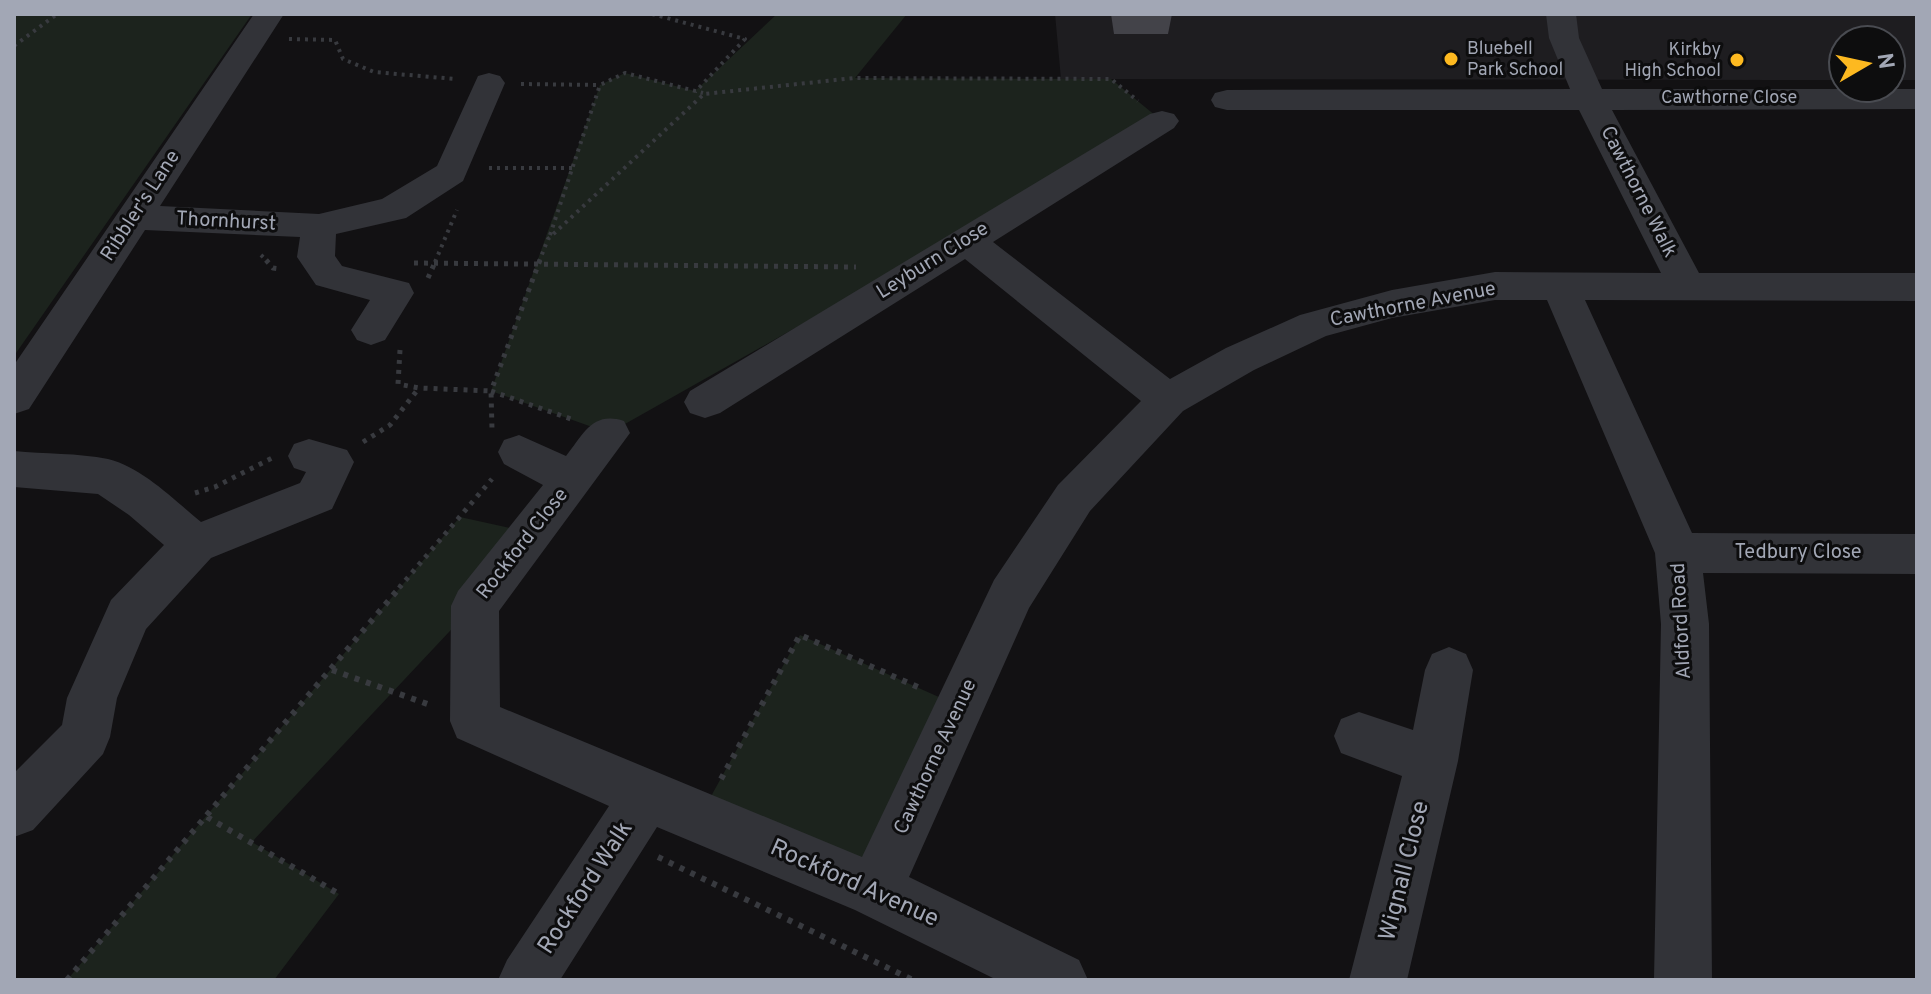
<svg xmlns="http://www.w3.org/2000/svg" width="1931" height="994" font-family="Overpass,sans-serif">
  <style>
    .built { fill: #1e1d20 }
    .green { fill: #1c231d }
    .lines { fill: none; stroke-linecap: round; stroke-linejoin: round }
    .path-far2 { stroke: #383a3f; stroke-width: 4; stroke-dasharray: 3 5; stroke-linecap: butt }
    .path-far1 { stroke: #383a3f; stroke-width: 5; stroke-dasharray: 4 6; stroke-linecap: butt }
    .path { stroke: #383a3f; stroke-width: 6; stroke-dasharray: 5 7; stroke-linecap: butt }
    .minor { fill: #323338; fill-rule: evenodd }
    .wall { fill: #434349 }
    .poi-dot { fill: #fdb920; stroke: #0d0d0e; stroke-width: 3 }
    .labels { text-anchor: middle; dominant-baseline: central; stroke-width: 6; stroke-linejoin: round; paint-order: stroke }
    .far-poi-label { font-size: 18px; fill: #a2a7b5; stroke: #0d0d0e; text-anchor: start }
    .far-street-label { font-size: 18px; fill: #a2a7b5; stroke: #0d0d0e }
    .street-label { font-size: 20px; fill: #a2a7b5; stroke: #0d0d0e }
    .near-street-label { font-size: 24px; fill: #a2a7b5; stroke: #0d0d0e }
  </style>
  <rect width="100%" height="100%" fill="#121113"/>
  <!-- built -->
  <path class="built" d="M 1055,14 L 1917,14 L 1917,80 L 1891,80 L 1891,40 L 1843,40 L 1843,80 L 1061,79 Z"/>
  <!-- green -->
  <path class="green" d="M 14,14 L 252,14 L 14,356 Z
    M 777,14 L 907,14 L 855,78 L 1111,79 L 1162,121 L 609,433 L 491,391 L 600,85 L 625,73 L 695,91 Z
    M 460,517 L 532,533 L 479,600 L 252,842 L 339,894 L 274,980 L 67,980 Z
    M 800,635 L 959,706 L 875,890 L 699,818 Z"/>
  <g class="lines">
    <!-- path-far2 -->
    <path class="path-far2" d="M 652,14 L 745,39 L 695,92
      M 289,39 L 335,40 L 343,59 L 374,72 L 455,79
      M 14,46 L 57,14
      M 521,84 L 600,85
      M 489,168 L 572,168
      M 550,235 L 600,85 L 625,73 L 703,93
      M 261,255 L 268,262
      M 435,262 L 457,210
      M 539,262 L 548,239 L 704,94 L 854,78 L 1111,79 L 1138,101"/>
    <!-- path-far1 -->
    <path class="path-far1" d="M 266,260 L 273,268 L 281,269
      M 540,260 L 491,391 L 571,419
      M 414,263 L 856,267
      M 428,278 L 436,260
      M 400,350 L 398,384 L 419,388 L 491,391 L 492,429
      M 363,442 L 390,425 L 419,388
      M 195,493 L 215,487 L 272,458
      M 399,588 L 492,479"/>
    <!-- path -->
    <path class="path" d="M 332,670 L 433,706
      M 721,779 L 800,635 L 922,689
      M 207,817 L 339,894
      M 658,857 L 913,980
      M 67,980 L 401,586"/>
    <!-- minor -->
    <path class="minor" d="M 254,14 L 284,14 L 160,206 L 319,214 L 382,199 L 437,166 L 478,76 L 489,73 L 500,76 L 505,83 L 463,181 L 406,218 L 336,234 L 335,256 L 342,266 L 409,283 L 414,293 L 385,340 L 371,345 L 357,340 L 351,330 L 370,300 L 316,285 L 297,257 L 300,237 L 145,230 L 29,409 L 14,414 L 14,365 Z
      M 1546,14 L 1576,14 L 1579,38 L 1602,89 L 1917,89 L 1917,109 L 1612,110 L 1699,273 L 1917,273 L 1917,301 L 1585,300 L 1692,533 L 1917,534 L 1917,574 L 1703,573 L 1709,624 L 1712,980 L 1654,980 L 1661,624 L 1655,553 L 1547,300 L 1495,300 L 1392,318 L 1326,336 L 1254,370 L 1183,411 L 1090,511 L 1029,608 L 909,877 L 1079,960 L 1088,980 L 997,980 L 855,910 L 657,827 L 560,980 L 498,980 L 507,960 L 609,806 L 457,738 L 450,721 L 451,606 L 458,591 L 543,485 L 504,464 L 498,452 L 504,440 L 519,435 L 566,456 C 584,434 592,411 624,421 L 630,433 L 499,611 L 500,707 L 862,857 L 994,580 L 1058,485 L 1141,401 L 965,259 L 720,413 L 705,418 L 690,413 L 684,402 L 690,391 L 1150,114 L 1162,111 L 1174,114 L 1179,121 L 1174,128 L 993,242 L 1170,379 L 1226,348 L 1300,315 L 1392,290 L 1495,272 L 1661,273 L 1579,110 L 1227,110 L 1215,107 L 1211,100 L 1215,93 L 1227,90 L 1570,89 L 1549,38 Z
      M 309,439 L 347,450 L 354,462 L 332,509 L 211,558 L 146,629 L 117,698 L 110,737 L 103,754 L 33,830 L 14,837 L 14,773 L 62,725 L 67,698 L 111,600 L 164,545 L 129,515 L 98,494 L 14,487 L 14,451 C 44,454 78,453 108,459 C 142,467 174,500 201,522 L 300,483 L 306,472 L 294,468 L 288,456 L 294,444 Z
      M 1449,647 L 1466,654 L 1473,670 L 1458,761 L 1407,980 L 1349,980 L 1402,776 L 1341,753 L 1334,736 L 1341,719 L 1359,712 L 1413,730 L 1425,670 L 1432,654 Z"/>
  </g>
  <!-- wall -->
  <path class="wall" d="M 1111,14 L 1172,14 L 1168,34 L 1114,34 Z"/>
  <!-- markers -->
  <g class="poi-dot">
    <circle cx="1451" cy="59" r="8"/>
    <circle cx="1737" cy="60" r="8"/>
  </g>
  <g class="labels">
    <!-- far-poi labels -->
    <g class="far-poi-label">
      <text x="1467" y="49">Bluebell<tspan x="1467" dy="21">Park School</tspan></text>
      <text x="1721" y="50" text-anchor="end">Kirkby<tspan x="1721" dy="21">High School</tspan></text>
    </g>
    <!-- far-street labels -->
    <g class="far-street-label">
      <text x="1729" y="98">Cawthorne Close</text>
    </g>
    <!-- street labels -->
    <g class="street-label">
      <text transform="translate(1638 192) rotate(63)">Cawthorne Walk</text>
      <text transform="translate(141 206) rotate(-57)">Ribbler's Lane</text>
      <text transform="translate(226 222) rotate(3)">Thornhurst</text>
      <text transform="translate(933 261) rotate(-32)">Leyburn Close</text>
      <text transform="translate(1413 305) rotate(-11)">Cawthorne Avenue</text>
      <text transform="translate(523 544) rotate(-52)">Rockford Close</text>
      <text x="1798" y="553">Tedbury Close</text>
      <text transform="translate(1682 621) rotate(-93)">Aldford Road</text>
      <text transform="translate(936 757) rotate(-65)">Cawthorne Avenue</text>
    </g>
    <!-- near-street labels -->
    <g class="near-street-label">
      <text transform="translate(1405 871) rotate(-76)">Wignall Close</text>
      <text transform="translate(854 884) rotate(24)">Rockford Avenue</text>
      <text transform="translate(586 888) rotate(-57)">Rockford Walk</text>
    </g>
  </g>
  <!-- border -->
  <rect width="1931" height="994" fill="none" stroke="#a2a7b5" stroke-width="32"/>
  <!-- north arrow -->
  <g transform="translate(1867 64) rotate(81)"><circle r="38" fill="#0d0d0e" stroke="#494b51" stroke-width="2"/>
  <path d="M0-6L14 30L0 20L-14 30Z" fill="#fdb920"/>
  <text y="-12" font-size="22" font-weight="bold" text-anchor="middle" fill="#a2a7b5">N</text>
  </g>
</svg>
